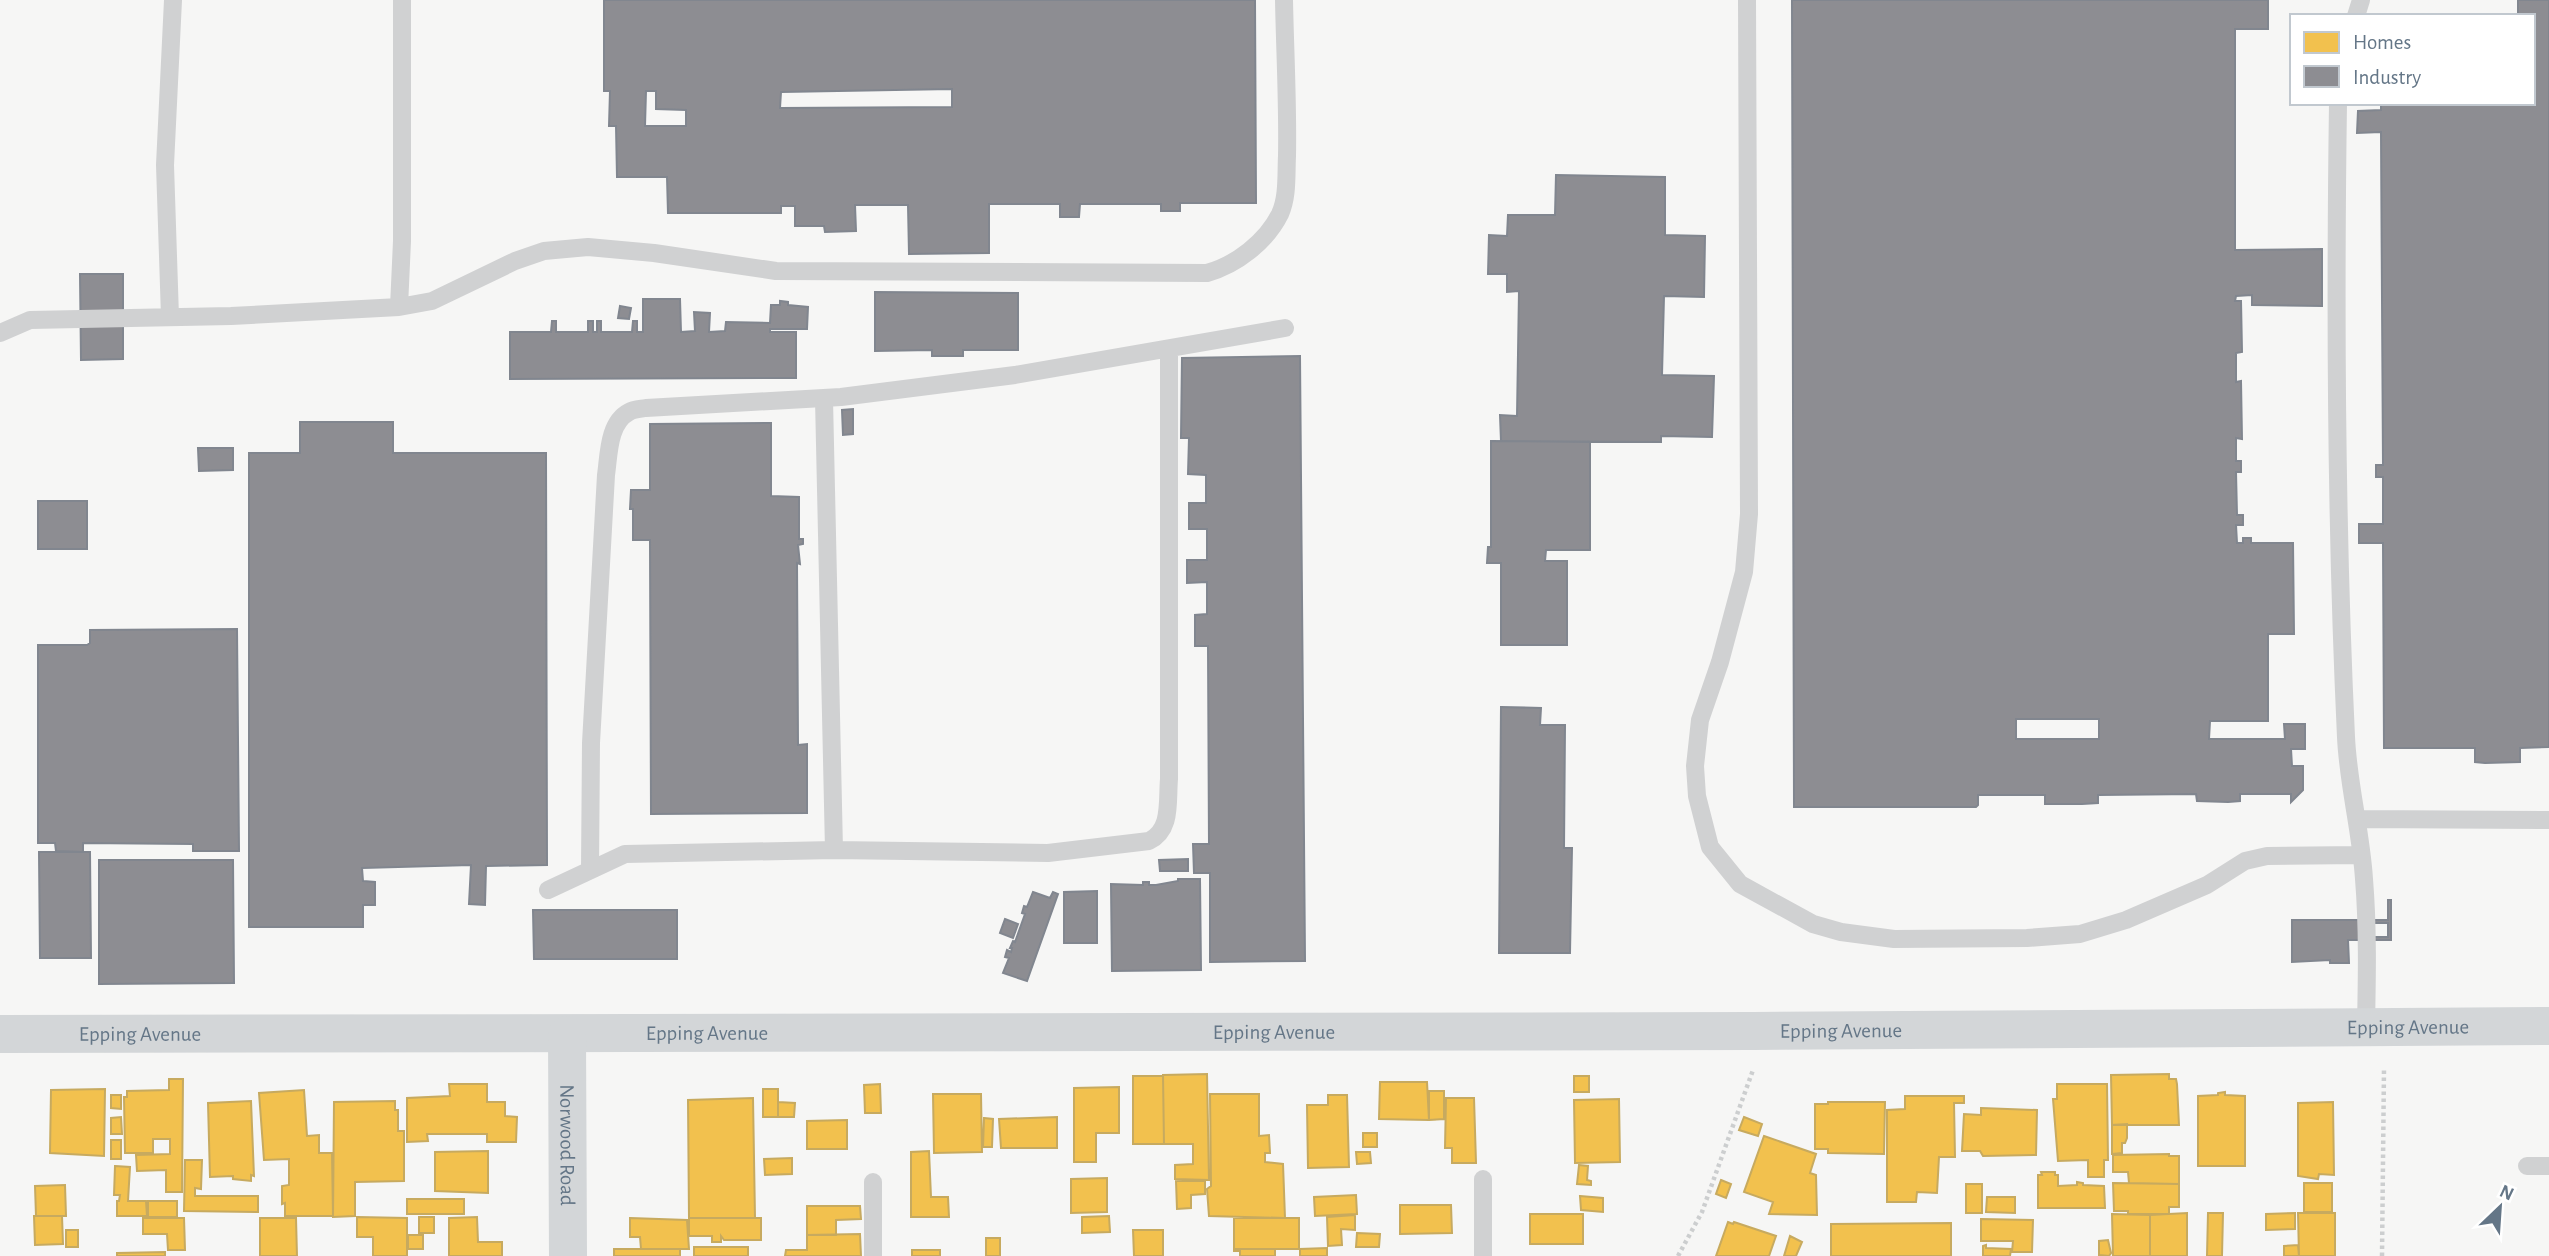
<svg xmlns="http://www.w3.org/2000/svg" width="2549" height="1256" font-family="'Alegreya Sans',sans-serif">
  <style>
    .homes { fill: #f2c14e; stroke: #c7aa5f; stroke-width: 2 }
    .industry { fill: #8d8d92; stroke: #81868f; stroke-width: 2; fill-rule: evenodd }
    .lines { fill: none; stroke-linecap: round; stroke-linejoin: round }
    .path { stroke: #cccecf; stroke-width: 4.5; stroke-dasharray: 3.5 3.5; stroke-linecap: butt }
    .lane { stroke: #d0d1d2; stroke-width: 18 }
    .secondary { stroke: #d3d6d8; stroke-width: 38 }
    .labels { text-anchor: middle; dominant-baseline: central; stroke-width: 7; stroke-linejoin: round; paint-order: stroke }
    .street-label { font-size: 21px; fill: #647687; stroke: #fff }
  </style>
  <rect width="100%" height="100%" fill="#f6f6f5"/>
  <!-- homes -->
  <path class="homes" d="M 1207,1074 L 1209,1180 L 1175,1179 L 1175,1165 L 1193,1164 L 1193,1144 L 1164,1144 L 1163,1075 Z
    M 2169,1074 L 2169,1079 L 2176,1079 L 2177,1084 L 2179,1125 L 2112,1125 L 2111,1075 Z
    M 1133,1076 L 1163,1076 L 1164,1144 L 1133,1144 Z
    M 1574,1076 L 1589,1076 L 1589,1092 L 1574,1092 Z
    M 169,1079 L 183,1079 L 182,1192 L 166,1192 L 166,1170 L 137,1171 L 136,1155 L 170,1154 L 170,1139 L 153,1139 L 153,1153 L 125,1153 L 124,1097 L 127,1097 L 127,1091 L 169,1090 Z
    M 1380,1082 L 1427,1082 L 1429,1120 L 1379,1119 Z
    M 449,1084 L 487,1084 L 487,1102 L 505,1102 L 505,1116 L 517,1117 L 516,1142 L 487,1142 L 487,1134 L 427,1134 L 428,1141 L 407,1142 L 407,1098 L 450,1096 Z
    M 880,1084 L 881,1113 L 865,1113 L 864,1085 Z
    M 2057,1084 L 2107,1084 L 2108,1160 L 2104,1160 L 2104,1177 L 2088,1177 L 2088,1160 L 2058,1161 L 2053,1099 L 2057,1099 Z
    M 1119,1087 L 1119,1133 L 1096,1133 L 1096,1162 L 1074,1162 L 1074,1088 Z
    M 105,1089 L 104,1156 L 50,1153 L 51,1090 Z
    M 763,1089 L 778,1089 L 778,1117 L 763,1117 Z
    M 304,1090 L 307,1136 L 319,1135 L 319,1153 L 332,1153 L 333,1216 L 285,1216 L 285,1203 L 282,1204 L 282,1186 L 289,1185 L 289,1159 L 264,1160 L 259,1093 Z
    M 1429,1091 L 1444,1091 L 1444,1119 L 1429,1120 Z
    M 2225,1092 L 2225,1095 L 2245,1096 L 2245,1166 L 2198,1166 L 2198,1096 L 2218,1095 L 2218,1093 Z
    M 933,1094 L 981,1094 L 982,1152 L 934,1153 Z
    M 1210,1094 L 1259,1094 L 1259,1136 L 1269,1135 L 1270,1153 L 1265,1153 L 1265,1162 L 1283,1164 L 1285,1218 L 1209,1216 L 1207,1189 L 1211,1186 Z
    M 111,1095 L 121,1095 L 121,1109 L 111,1108 Z
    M 1328,1095 L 1347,1095 L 1349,1167 L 1308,1168 L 1307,1105 L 1328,1105 Z
    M 1905,1096 L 1964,1096 L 1964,1103 L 1954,1103 L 1955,1157 L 1939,1157 L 1937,1193 L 1917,1192 L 1916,1202 L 1887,1202 L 1887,1110 L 1905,1109 Z
    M 753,1098 L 755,1218 L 689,1218 L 688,1100 Z
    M 1446,1098 L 1474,1098 L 1476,1163 L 1452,1163 L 1452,1148 L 1445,1148 Z
    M 1619,1099 L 1620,1162 L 1575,1163 L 1574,1100 Z
    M 251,1101 L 254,1176 L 251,1175 L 251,1181 L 233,1179 L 233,1176 L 210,1177 L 208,1103 Z
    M 395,1101 L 395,1110 L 398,1110 L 398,1131 L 404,1131 L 404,1181 L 355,1182 L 355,1216 L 333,1217 L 334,1102 Z
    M 778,1102 L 795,1103 L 794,1117 L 778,1117 Z
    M 1828,1102 L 1885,1102 L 1884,1154 L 1828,1153 L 1828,1149 L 1815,1149 L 1815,1104 L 1828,1104 Z
    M 2333,1102 L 2334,1175 L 2319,1174 L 2318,1179 L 2298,1176 L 2298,1103 Z
    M 1981,1108 L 2037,1110 L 2036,1155 L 1983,1156 L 1980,1151 L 1962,1151 L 1964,1114 L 1981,1115 Z
    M 121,1117 L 122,1134 L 111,1134 L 111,1118 Z
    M 1057,1117 L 1057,1148 L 1001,1148 L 999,1119 Z
    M 1744,1117 L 1762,1124 L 1758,1136 L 1739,1130 Z
    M 984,1118 L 993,1119 L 992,1147 L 983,1147 Z
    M 847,1120 L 847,1149 L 807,1149 L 807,1121 Z
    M 2127,1124 L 2127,1138 L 2125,1143 L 2122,1143 L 2122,1153 L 2112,1154 L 2112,1125 Z
    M 1363,1133 L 1377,1133 L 1377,1147 L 1363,1147 Z
    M 1764,1136 L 1816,1154 L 1810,1173 L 1816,1175 L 1817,1215 L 1769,1214 L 1773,1202 L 1744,1192 Z
    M 111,1140 L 121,1140 L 121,1159 L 111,1159 Z
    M 488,1151 L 488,1193 L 435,1191 L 435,1152 Z
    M 929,1151 L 931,1197 L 948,1197 L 949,1217 L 911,1217 L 911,1152 Z
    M 1356,1152 L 1370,1152 L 1371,1163 L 1357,1164 Z
    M 2169,1154 L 2169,1156 L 2179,1156 L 2179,1184 L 2129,1183 L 2128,1172 L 2113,1172 L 2113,1155 Z
    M 792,1158 L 792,1174 L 765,1175 L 764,1159 Z
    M 185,1160 L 202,1160 L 201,1189 L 195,1188 L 195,1196 L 258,1196 L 258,1212 L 184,1211 Z
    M 1579,1165 L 1588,1166 L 1587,1180 L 1591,1181 L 1591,1185 L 1577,1184 Z
    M 115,1166 L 130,1167 L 128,1201 L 146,1201 L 147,1216 L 117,1216 L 117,1201 L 119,1201 L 120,1195 L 114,1195 Z
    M 2041,1172 L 2055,1172 L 2055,1175 L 2058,1175 L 2058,1186 L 2077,1185 L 2077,1182 L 2083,1183 L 2083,1185 L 2104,1186 L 2105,1208 L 2038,1208 L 2038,1175 L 2042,1175 Z
    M 1107,1178 L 1107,1212 L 1071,1213 L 1071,1179 Z
    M 1721,1180 L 1731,1184 L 1726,1198 L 1716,1194 Z
    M 1176,1181 L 1205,1181 L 1205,1194 L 1191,1195 L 1191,1208 L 1177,1209 Z
    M 2113,1183 L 2179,1184 L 2179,1207 L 2169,1207 L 2169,1214 L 2128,1214 L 2128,1211 L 2114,1211 Z
    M 2304,1183 L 2332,1183 L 2332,1212 L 2304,1212 Z
    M 1966,1184 L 1982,1184 L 1982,1213 L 1966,1213 Z
    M 65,1185 L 66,1216 L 36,1216 L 35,1186 Z
    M 1356,1195 L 1357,1214 L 1315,1216 L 1314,1197 Z
    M 1580,1196 L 1603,1198 L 1603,1212 L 1581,1210 Z
    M 1987,1197 L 2015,1197 L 2015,1213 L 1986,1212 Z
    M 407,1199 L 464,1199 L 464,1214 L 407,1214 Z
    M 148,1201 L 177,1201 L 177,1217 L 148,1217 Z
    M 1400,1205 L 1451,1205 L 1452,1233 L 1400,1234 Z
    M 807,1206 L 860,1206 L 861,1219 L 836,1220 L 836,1235 L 807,1235 Z
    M 2187,1213 L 2187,1256 L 2150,1256 L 2150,1215 Z
    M 2208,1213 L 2223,1213 L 2222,1256 L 2207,1256 Z
    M 2295,1213 L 2295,1229 L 2266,1230 L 2266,1214 Z
    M 2298,1213 L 2335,1213 L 2335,1256 L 2299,1256 Z
    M 1530,1214 L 1583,1214 L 1583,1244 L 1530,1244 Z
    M 2112,1214 L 2150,1215 L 2150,1256 L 2113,1256 Z
    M 1355,1215 L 1355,1230 L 1341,1229 L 1342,1245 L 1328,1246 L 1327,1217 Z
    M 34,1216 L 62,1216 L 63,1244 L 35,1245 Z
    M 1109,1216 L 1110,1232 L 1082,1233 L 1082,1217 Z
    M 357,1217 L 407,1218 L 407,1256 L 373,1256 L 373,1237 L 357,1237 Z
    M 419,1217 L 434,1217 L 434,1233 L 419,1233 Z
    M 477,1217 L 478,1242 L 502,1242 L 502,1256 L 449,1256 L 449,1218 Z
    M 143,1218 L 184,1218 L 185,1250 L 168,1250 L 167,1234 L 143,1234 Z
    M 260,1218 L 296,1218 L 297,1256 L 260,1256 Z
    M 630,1218 L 687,1220 L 689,1249 L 641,1249 L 640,1237 L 630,1237 Z
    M 689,1218 L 761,1218 L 761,1240 L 724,1240 L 721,1236 L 721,1242 L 712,1242 L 712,1236 L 689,1236 Z
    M 1234,1218 L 1299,1218 L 1299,1249 L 1234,1249 Z
    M 1981,1219 L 2033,1220 L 2032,1252 L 2012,1252 L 2013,1241 L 1981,1241 Z
    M 1728,1222 L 1733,1224 L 1734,1222 L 1776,1236 L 1769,1256 L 1716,1256 Z
    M 1951,1223 L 1951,1256 L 1831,1256 L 1831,1224 Z
    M 66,1230 L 78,1230 L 78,1247 L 66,1247 Z
    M 1133,1230 L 1163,1230 L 1163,1256 L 1134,1256 Z
    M 1357,1233 L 1380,1234 L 1379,1247 L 1356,1247 Z
    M 860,1234 L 861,1256 L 785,1256 L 786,1250 L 807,1250 L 807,1235 Z
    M 408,1235 L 423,1235 L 423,1249 L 408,1249 Z
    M 1790,1236 L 1802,1242 L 1796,1256 L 1784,1256 Z
    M 986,1238 L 1000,1238 L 1000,1256 L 986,1256 Z
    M 2108,1240 L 2111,1253 L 2109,1256 L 2099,1255 L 2099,1241 Z
    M 1986,1245 L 1986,1248 L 2011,1249 L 2010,1256 L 1983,1256 L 1983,1246 Z
    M 2298,1245 L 2299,1256 L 2284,1256 L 2284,1246 Z
    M 694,1247 L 748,1247 L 748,1256 L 694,1256 Z
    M 1327,1248 L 1327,1256 L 1300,1256 L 1300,1249 Z
    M 614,1249 L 680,1249 L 680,1256 L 614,1256 Z
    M 1234,1249 L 1275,1249 L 1275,1256 L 1240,1256 L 1240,1251 L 1234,1251 Z
    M 912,1250 L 940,1250 L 940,1256 L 912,1256 Z
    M 165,1252 L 165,1256 L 117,1256 L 117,1253 Z"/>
  <!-- industry -->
  <path class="industry" d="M 604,0 L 1255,0 L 1256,203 L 1180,203 L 1180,211 L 1161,211 L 1161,204 L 1080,204 L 1079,217 L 1060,217 L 1060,204 L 989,204 L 989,253 L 909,254 L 908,205 L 855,205 L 856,231 L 825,232 L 824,226 L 795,226 L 795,206 L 781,206 L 781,213 L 668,213 L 667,177 L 617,177 L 616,126 L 609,126 L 610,91 L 604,91 ZM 952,89 L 952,107 L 780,108 L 781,92 ZM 646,91 L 656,91 L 656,109 L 686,110 L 686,126 L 645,126 Z
    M 1792,0 L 2268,0 L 2268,29 L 2235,29 L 2235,250 L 2322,249 L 2322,306 L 2252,305 L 2252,295 L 2236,296 L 2235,301 L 2241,301 L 2242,352 L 2236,353 L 2236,382 L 2241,381 L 2242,439 L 2236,438 L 2236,461 L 2241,461 L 2241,472 L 2236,472 L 2237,515 L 2243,515 L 2243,525 L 2236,525 L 2237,543 L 2243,543 L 2243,538 L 2251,538 L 2251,543 L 2293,543 L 2294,634 L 2268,634 L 2268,721 L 2210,721 L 2209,739 L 2285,739 L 2284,724 L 2305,724 L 2305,749 L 2291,749 L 2292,766 L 2303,766 L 2303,790 L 2291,802 L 2291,794 L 2240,794 L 2240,801 L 2228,802 L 2197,801 L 2196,794 L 2098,795 L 2098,803 L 2082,804 L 2045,804 L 2045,795 L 1978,795 L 1978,805 L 1976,807 L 1794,807 ZM 2016,719 L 2099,719 L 2099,739 L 2016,739 Z
    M 2518,0 L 2549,0 L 2549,747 L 2520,748 L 2520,762 L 2485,763 L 2475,762 L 2475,748 L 2384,748 L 2383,543 L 2359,543 L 2359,524 L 2383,524 L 2383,477 L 2376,477 L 2376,465 L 2383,465 L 2381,132 L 2357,133 L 2358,111 L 2381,110 L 2381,103 L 2533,103 L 2533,16 L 2518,16 Z
    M 1556,175 L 1665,177 L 1665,235 L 1705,236 L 1704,297 L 1664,296 L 1662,375 L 1714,376 L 1712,437 L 1661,436 L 1661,442 L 1501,441 L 1500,415 L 1517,416 L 1519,291 L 1507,292 L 1507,274 L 1488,274 L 1489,235 L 1507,236 L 1508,215 L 1555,215 Z
    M 80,274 L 123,274 L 123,359 L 81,360 Z
    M 875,292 L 1018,293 L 1018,350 L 963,350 L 963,356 L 932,356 L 932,350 L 875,351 Z
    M 643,299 L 680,299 L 681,332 L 695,331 L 694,312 L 710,313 L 709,332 L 725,331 L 726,322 L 770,323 L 771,305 L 780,305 L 780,301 L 788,302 L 788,305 L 808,307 L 807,329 L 770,329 L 770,332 L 796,332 L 796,378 L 510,379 L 510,332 L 551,332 L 552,321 L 556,321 L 556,332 L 588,332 L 588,321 L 593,321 L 593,332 L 597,332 L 597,321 L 601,321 L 601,332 L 632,332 L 633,321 L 637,321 L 637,332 L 643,332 Z
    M 620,306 L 631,308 L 629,319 L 618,318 Z
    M 1300,356 L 1305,961 L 1210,962 L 1210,873 L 1194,873 L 1193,844 L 1209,844 L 1208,646 L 1195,646 L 1195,615 L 1207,614 L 1207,582 L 1187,583 L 1187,560 L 1207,560 L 1207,529 L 1189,529 L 1189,503 L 1206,503 L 1206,475 L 1188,474 L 1189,438 L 1181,438 L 1182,358 Z
    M 853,409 L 853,434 L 843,435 L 842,410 Z
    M 300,422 L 393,422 L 393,453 L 546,453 L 547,865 L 486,866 L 485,905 L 469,904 L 471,865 L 362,868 L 363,881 L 375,882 L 375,905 L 363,905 L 363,927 L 249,927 L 249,453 L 300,453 Z
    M 771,423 L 771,496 L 799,497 L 799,539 L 803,539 L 803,544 L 798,545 L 800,564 L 797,563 L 798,745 L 807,744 L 807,813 L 651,814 L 650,540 L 633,540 L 633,509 L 630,509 L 631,490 L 650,490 L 650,424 Z
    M 1491,441 L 1590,442 L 1590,550 L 1546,550 L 1545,561 L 1567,561 L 1567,645 L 1501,645 L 1501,563 L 1487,563 L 1488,547 L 1491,547 Z
    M 198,448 L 233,448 L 233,470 L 199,471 Z
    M 38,501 L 87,501 L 87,549 L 38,549 Z
    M 237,629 L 239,851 L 193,851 L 193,844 L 83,843 L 83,852 L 56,851 L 55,843 L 38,843 L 38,645 L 87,645 L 90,643 L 90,630 Z
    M 1501,707 L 1541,708 L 1540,725 L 1565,725 L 1564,848 L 1572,848 L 1570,953 L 1499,953 Z
    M 39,852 L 90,852 L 91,958 L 40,958 Z
    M 1188,859 L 1188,871 L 1160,871 L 1159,860 Z
    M 99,860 L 233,860 L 234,983 L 99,984 Z
    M 1178,879 L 1200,879 L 1201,970 L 1112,971 L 1111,884 L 1143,885 L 1143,882 L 1149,882 L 1149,885 L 1156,885 L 1178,881 Z
    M 1097,891 L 1097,943 L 1064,943 L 1064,892 Z
    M 1033,892 L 1050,898 L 1053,892 L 1058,894 L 1027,981 L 1003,973 L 1009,958 L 1005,957 L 1007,950 L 1011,952 L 1012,948 L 1010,948 L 1013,941 L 1015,942 L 1025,914 L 1022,913 L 1024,906 L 1027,907 Z
    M 2388,900 L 2391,900 L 2391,940 L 2348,940 L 2349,963 L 2330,963 L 2330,960 L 2292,962 L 2292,920 L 2388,920 ZM 2367,923 L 2388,923 L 2388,937 L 2367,937 Z
    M 533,910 L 677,910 L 677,959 L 534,959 Z
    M 1005,919 L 1018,924 L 1013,938 L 1000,933 Z"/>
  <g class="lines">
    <!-- path -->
    <path class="path" d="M 1678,1256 L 1702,1212 L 1753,1070
      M 2382,1256 L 2384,1068"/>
    <!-- lane -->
    <path class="lane" d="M 1747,0 L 1749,514 L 1744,572 L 1720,662 L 1700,720 L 1695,766 L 1697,796 L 1710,847 L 1740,884 L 1813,924 L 1841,932 L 1894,939 L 2027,938 L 2080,934 L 2126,920 L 2207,885 L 2245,861 L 2267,856 L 2361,855
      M 2356,16 L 2361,0
      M 2338,103 C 2335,315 2336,526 2346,737 C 2348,784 2361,831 2364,879 C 2368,928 2367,977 2366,1026
      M 399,307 L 402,241 L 402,0
      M 170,317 L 165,165 L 173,0
      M 0,333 L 30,320 L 231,316 L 399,307 L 432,301 L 515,261 L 544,251 L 588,247 L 654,253 L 776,271 L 1207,273 C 1236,265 1266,242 1280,214 C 1288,196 1286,175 1287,156 C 1288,104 1285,52 1284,0
      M 824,399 L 834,850
      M 2357,819 L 2549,820
      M 590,870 L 591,743 L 606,475 C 609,455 608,423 629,412 C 634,409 641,409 646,408 L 841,397 L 1015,375 L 1285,328
      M 548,890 L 625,854 L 834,850 L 1048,853 L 1149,841 C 1172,830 1167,802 1169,779 L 1169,349
      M 2527,1166 L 2549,1166
      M 1483,1179 L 1483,1256
      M 873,1182 L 873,1256"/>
    <!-- secondary -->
    <g class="secondary">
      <path id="s1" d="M 0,1034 L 1753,1031 L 2549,1026"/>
      <path id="s2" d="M 567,1035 L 568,1256"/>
    </g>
  </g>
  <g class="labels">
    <!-- street labels -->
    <g class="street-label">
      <text stroke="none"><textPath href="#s1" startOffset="2408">Epping Avenue</textPath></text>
      <text stroke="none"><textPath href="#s1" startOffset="1841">Epping Avenue</textPath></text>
      <text stroke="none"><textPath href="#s1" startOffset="1274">Epping Avenue</textPath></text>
      <text stroke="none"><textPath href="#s1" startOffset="140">Epping Avenue</textPath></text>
      <text stroke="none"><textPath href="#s1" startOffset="707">Epping Avenue</textPath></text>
      <text stroke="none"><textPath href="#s2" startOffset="110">Norwood Road</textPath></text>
    </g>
  </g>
  <!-- legend -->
  <rect x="2290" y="14" width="245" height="91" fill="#ffffff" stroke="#c1c8cf" stroke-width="2"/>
  <rect x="2304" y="32" width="35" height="21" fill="#f2c14e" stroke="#c1c8cf" stroke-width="2"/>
  <text x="2353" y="49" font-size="21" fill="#647687">Homes</text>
  <rect x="2304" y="66" width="35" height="21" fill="#8d8d92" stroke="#c1c8cf" stroke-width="2"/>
  <text x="2353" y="84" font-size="21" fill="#647687">Industry</text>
  <!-- north arrow -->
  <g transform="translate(2500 1207) rotate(25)" stroke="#ffffff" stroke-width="5" paint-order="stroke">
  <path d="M0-5L12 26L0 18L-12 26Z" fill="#647687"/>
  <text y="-10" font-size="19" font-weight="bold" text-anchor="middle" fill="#647687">N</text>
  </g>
</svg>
